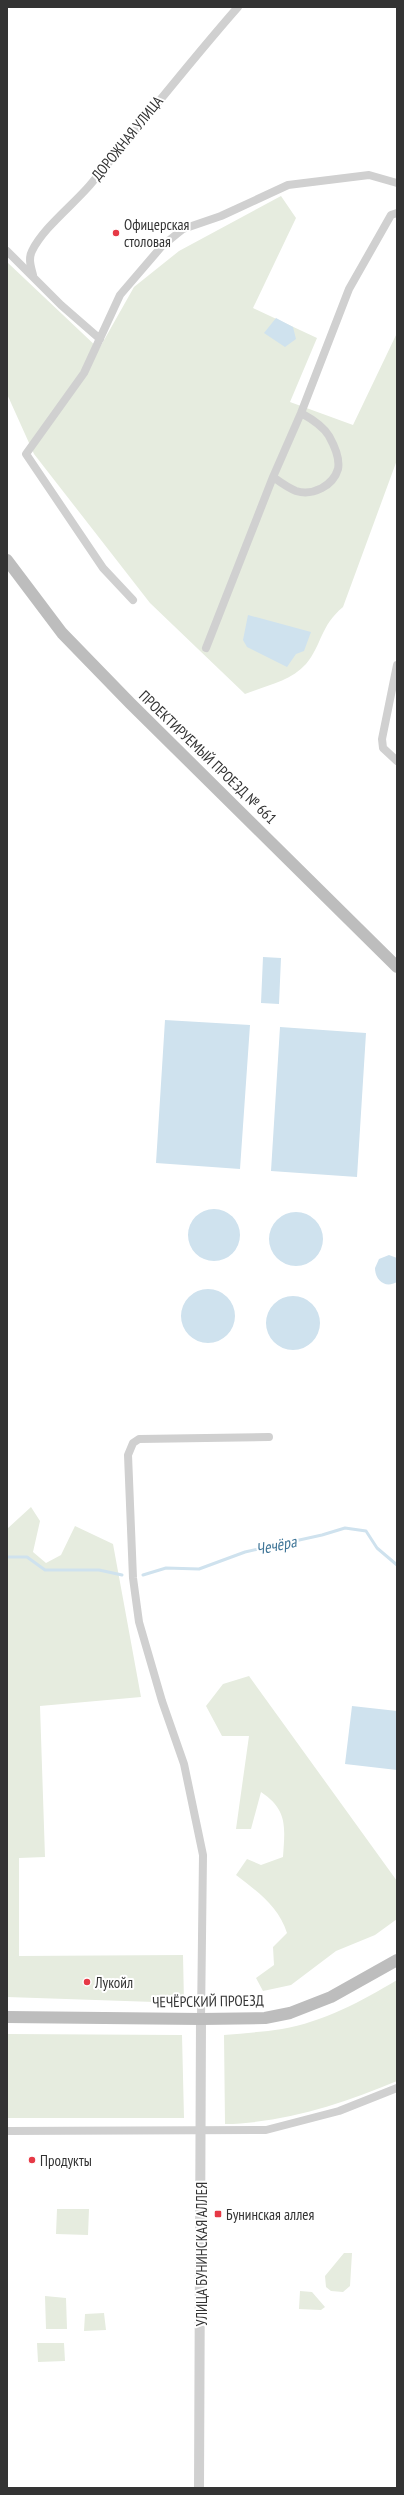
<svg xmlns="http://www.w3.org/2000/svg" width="404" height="2495" font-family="'PT Sans Narrow',sans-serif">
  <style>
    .green { fill: #e6ecdf }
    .water { fill: #cfe2ee }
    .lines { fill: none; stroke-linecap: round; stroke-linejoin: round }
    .stream { stroke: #cfe2ee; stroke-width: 3 }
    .minor { stroke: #d0d0d0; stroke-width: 8 }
    .tertiary { stroke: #d0d0d0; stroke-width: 10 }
    .secondary { stroke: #bdbdbd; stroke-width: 12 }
    .poi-dot { fill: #e63946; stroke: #fff; stroke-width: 1.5 }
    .labels { text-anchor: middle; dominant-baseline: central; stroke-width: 4; stroke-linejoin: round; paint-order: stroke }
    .street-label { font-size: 15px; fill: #333; stroke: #fff }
    .poi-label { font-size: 15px; fill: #333; stroke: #fff; text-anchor: start }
    .water-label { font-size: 16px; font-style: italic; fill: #3f7597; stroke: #fff }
  </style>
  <rect width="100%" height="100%" fill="#fff"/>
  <!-- green -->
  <path class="green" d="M 281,196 L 296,218 L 253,308 L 317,338 L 290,402 L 353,425 L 397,333 L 397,460 L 343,607 C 320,626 322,645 306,664 C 291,681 265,686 245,694 L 150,603 L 34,454 L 7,394 L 7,262 L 99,349 L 134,287 L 179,251 Z
    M 31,1507 L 40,1521 L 33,1552 L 46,1563 L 61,1555 L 75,1526 L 113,1544 L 141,1697 L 40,1706 L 45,1857 L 19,1858 L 19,1956 L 183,1955 L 184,2003 L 7,1997 L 7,1529 Z
    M 249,1676 L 397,1881 L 397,1919 L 375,1935 L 336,1951 L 291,1985 L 263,1991 L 256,1978 L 274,1965 L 273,1947 L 287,1933 C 279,1907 257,1891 236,1875 L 247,1859 L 261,1865 L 283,1857 C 285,1827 288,1810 261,1792 L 251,1829 L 236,1829 L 249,1736 L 222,1736 L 206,1706 L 223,1684 Z
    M 397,1980 L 397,2081 C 342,2104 284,2123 225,2124 L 224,2035 C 244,2033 263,2032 282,2029 C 323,2022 362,2001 397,1980 Z
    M 7,2034 L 182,2035 L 184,2118 L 7,2118 Z
    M 57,2209 L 89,2209 L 88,2235 L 56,2234 Z
    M 344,2253 L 352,2253 L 350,2286 L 343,2292 L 331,2291 L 326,2287 L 325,2276 Z
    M 300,2291 L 312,2292 L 325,2307 L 321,2310 L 299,2309 Z
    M 45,2296 L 66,2298 L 67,2329 L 46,2329 Z
    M 104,2313 L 106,2330 L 84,2331 L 85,2314 Z
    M 37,2343 L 64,2343 L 65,2361 L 38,2362 Z"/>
  <!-- water -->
  <path class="water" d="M 276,318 L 293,327 L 296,339 L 285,347 L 264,333 Z
    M 248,615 L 311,632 L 304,651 L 296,654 L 287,667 L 247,647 L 243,640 Z
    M 263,957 L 281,958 L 279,1004 L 261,1003 Z
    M 165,1020 L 250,1025 L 240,1169 L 156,1163 Z
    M 280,1027 L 366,1033 L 357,1177 L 271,1171 Z
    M188 1235a26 26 0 1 1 52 0a26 26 0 1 1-52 0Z
    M269 1239a27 27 0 1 1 54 0a27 27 0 1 1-54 0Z
    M 389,1255 L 397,1258 L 397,1282 C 385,1289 375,1280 375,1268 L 379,1259 Z
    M181 1316a27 27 0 1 1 54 0a27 27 0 1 1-54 0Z
    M266 1323a27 27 0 1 1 54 0a27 27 0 1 1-54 0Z
    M 352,1706 L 397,1711 L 397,1770 L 345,1764 Z"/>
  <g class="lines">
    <!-- stream -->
    <path class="stream" d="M 7,1557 L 27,1557 L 45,1570 L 99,1570 L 122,1575
      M 143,1575 L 166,1568 L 199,1569 L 245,1552 L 322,1535 L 345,1528 L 366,1531 L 377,1548 L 397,1565"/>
    <!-- minor -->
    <path class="minor" d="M 7,251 L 61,305 L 100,339
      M 33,275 C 31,267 28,259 32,251 C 43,228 73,205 90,185 C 140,126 187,65 238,7
      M 273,477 C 280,482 288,488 296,491 C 313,496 333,486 338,469 C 340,459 334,445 329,436 C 323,426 312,419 301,413
      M 133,600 L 103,568 L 26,454 L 84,373 L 120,295 L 162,246 L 183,229 L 221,216 L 288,185 L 369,175 L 397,183
      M 206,648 L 273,477 L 301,413 L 349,289 L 391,215 L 397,213
      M 397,665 L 382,739 L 383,748 L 397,761
      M 201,2019 L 203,1855 L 184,1764 L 162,1701 L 139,1622 L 133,1578 L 128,1455 L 133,1443 L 139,1439 L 269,1437
      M 7,2131 L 266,2130 L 339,2111 L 397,2088"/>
    <!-- tertiary -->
    <path class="tertiary" d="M 199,2488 L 201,2019"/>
    <!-- secondary -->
    <path class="secondary" d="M 7,560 L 62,633 L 130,703 L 397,967
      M 7,2017 L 201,2019 L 265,2018 L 290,2013 L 331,1997 L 397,1960"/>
  </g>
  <!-- markers -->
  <g class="poi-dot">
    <circle cx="116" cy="233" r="4"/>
    <circle cx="87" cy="1982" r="4"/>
    <circle cx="32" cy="2160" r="4"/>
    <rect x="214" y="2210" width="8" height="8" rx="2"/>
  </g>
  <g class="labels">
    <!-- street labels -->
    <g class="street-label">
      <text transform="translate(127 138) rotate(-51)">ДОРОЖНАЯ УЛИЦА</text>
      <text transform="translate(208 757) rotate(44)">ПРОЕКТИРУЕМЫЙ ПРОЕЗД № 661</text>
      <text transform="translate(208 2001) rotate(-1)">ЧЕЧЁРСКИЙ ПРОЕЗД</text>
      <text transform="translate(201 2254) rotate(-90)">УЛИЦА БУНИНСКАЯ АЛЛЕЯ</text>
    </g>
    <!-- poi labels -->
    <g class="poi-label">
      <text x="124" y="224">Офицерская<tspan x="124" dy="17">столовая</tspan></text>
      <text x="95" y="1982">Лукойл</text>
      <text x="40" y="2160">Продукты</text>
      <text x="226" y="2214">Бунинская аллея</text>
    </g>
    <!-- water labels -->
    <g class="water-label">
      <text transform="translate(276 1545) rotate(-12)">Чечёра</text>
    </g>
  </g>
  <!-- border -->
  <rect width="404" height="2495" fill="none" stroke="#333333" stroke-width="16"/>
</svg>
